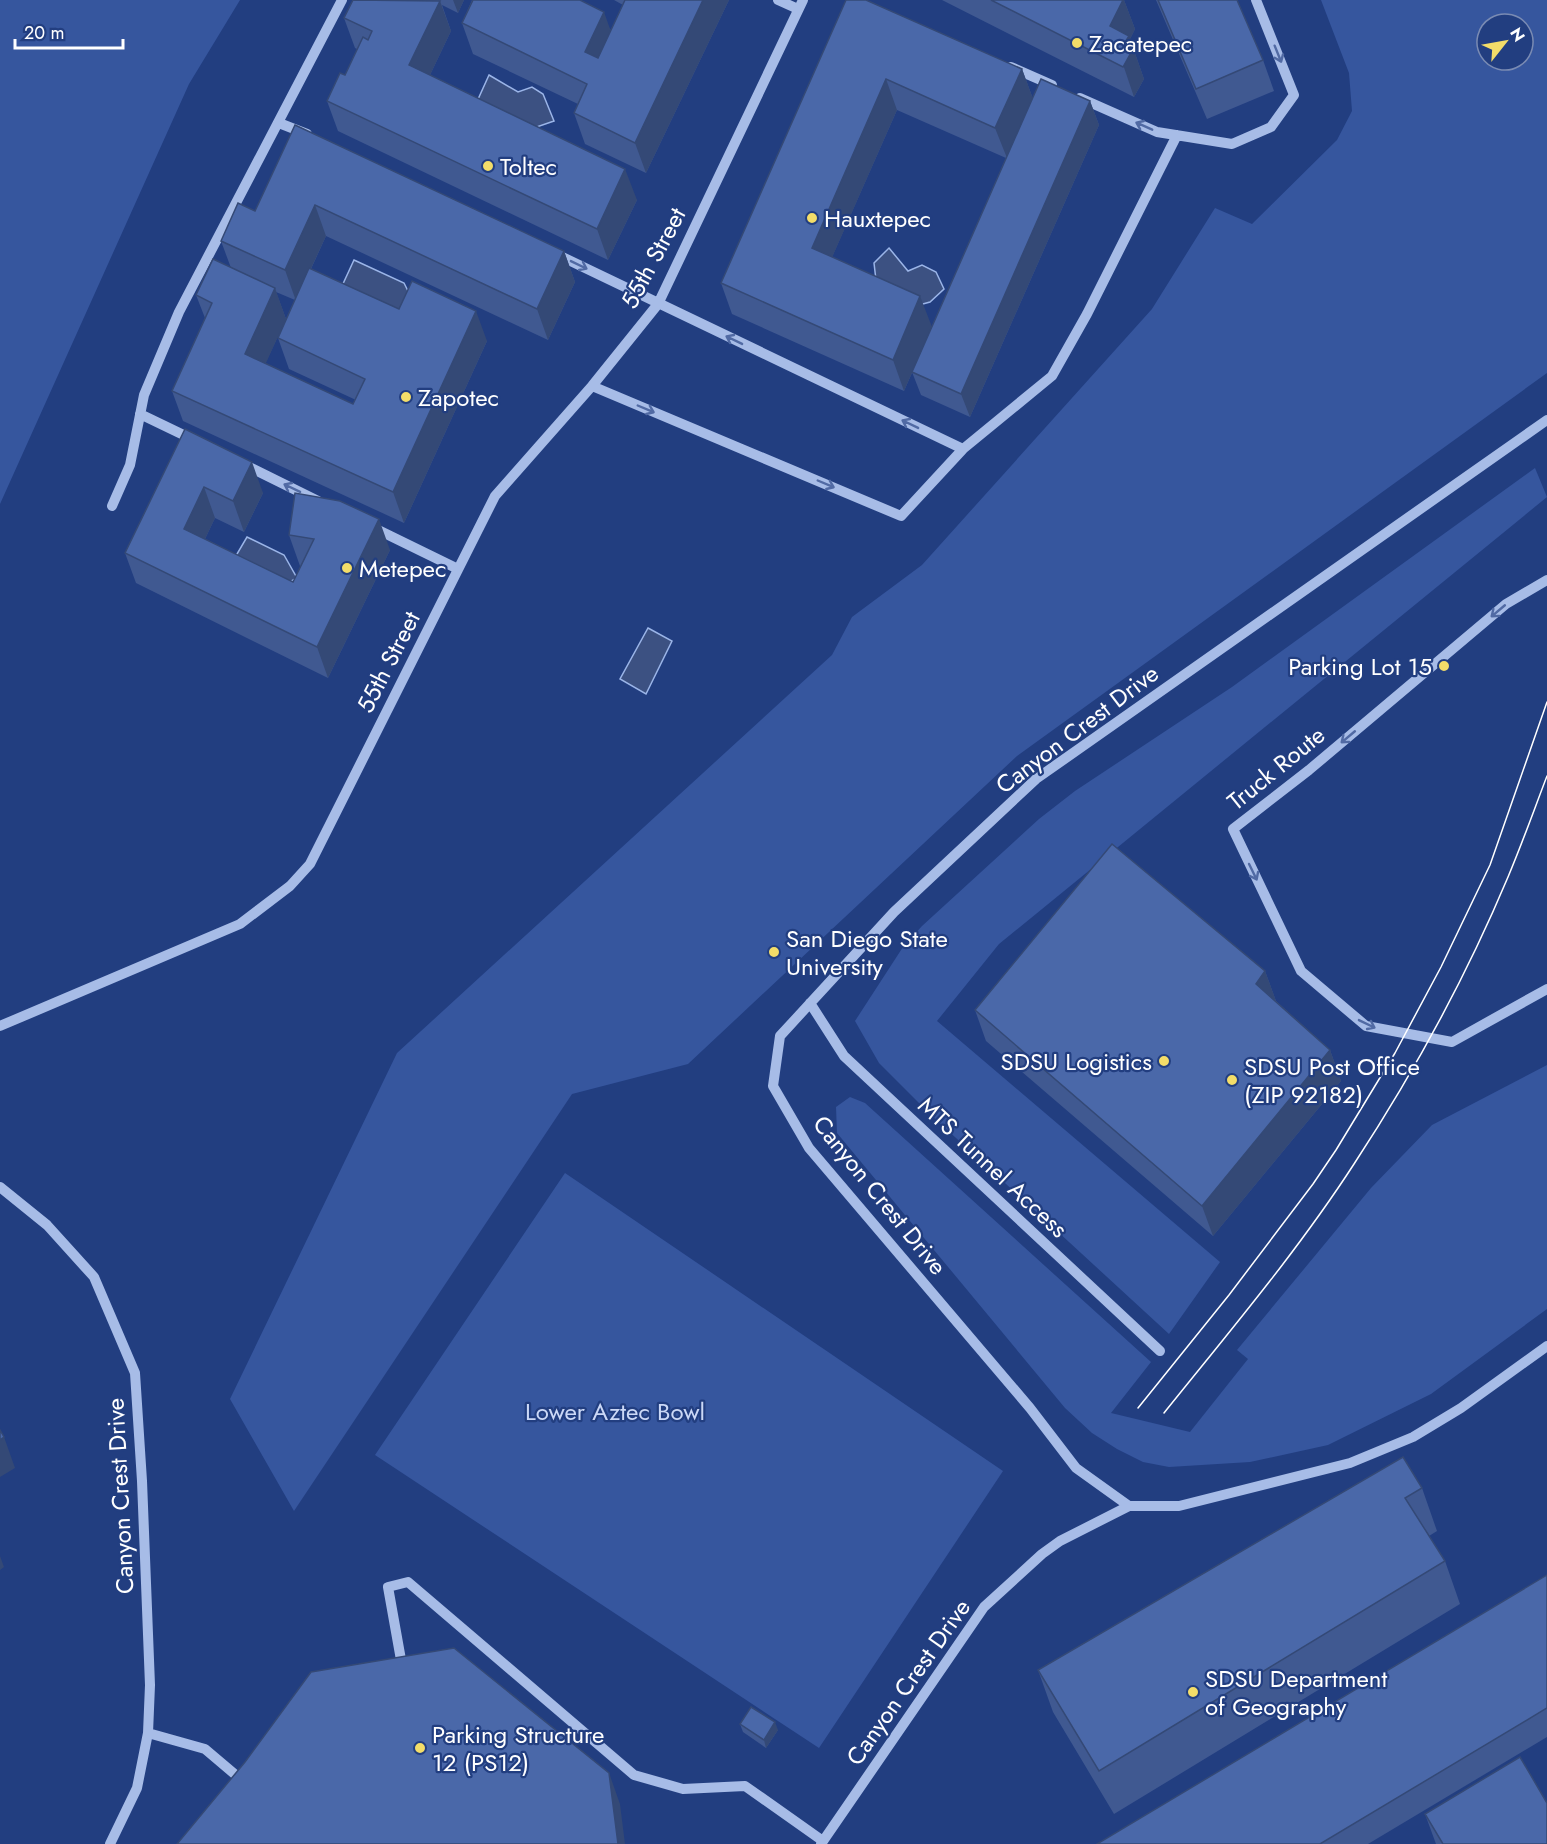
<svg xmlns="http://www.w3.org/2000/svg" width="1547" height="1844" font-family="Jost,sans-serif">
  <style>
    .green { fill: #36569e; fill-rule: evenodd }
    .water { fill: #3c5182; stroke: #9bb5e8; stroke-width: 1.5 }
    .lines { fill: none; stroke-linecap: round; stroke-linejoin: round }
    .minor { stroke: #a7bce7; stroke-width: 10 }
    .tram { stroke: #fff; stroke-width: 1.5 }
    .wall { fill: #405991; fill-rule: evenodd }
    .shaded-wall { fill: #344976 }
    .building { fill: #4a68a9; stroke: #344976; stroke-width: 1.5 }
    .oneway { stroke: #516aa4 }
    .poi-dot { fill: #f3dd69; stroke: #223e80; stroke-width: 2 }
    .labels { text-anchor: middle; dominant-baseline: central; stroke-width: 4.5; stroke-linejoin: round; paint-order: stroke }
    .poi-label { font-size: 24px; fill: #fff; stroke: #223e80; text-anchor: start }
    .street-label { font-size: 24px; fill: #fff; stroke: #223e80 }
    .park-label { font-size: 24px; fill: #cbd8f6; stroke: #223e80 }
  </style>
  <rect width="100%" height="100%" fill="#223e80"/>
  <!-- green -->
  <path class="green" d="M 0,0 L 240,0 L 189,84 L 0,504 Z
    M 1321,0 L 1547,0 L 1547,373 L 1017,756 L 688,1064 L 572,1094 L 294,1511 L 230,1399 L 397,1053 L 832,655 L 852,617 L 922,565 L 1152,309 L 1215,208 L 1252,224 L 1337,140 L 1352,111 L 1349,73 ZM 1487,24 L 1523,24 L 1523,60 L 1487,60 Z
    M 1535,468 L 1547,497 L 999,944 L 937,1021 L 1220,1262 L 1169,1334 L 931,1115 L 879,1063 L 855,1021 L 903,947 L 922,926 L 1039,819 L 1075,791 L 1232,687 Z
    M 1547,1065 L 1547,1309 L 1431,1394 L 1328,1445 L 1250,1462 L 1169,1467 L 1143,1462 L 1117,1449 L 1092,1433 L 1065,1408 L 837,1133 L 836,1107 L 850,1097 L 865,1103 L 1151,1362 L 1111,1413 L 1190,1432 L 1248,1359 L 1237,1350 L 1371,1188 L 1432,1125 Z
    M 565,1173 L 1003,1471 L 819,1748 L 375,1455 Z"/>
  <!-- water -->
  <path class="water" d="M 489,75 L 518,92 L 532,87 L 543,94 L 554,121 L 528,130 L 475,106 Z
    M 889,248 L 908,271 L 922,265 L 936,272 L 944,289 L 930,302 L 912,307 L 876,280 L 874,263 Z
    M 354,260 L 404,283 L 410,295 L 421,302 L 388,318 L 342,286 Z
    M 247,537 L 284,555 L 297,578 L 275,590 L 234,559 Z
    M 648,628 L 672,641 L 646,694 L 620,679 Z"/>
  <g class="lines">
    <!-- minor -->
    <path class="minor" d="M 778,0 L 798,9
      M 1011,67 L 1052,85
      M 1080,98 L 1157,132 L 1232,144 L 1271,127 L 1294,95 L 1256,0
      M 279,123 L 307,134
      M 556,254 L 963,449
      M 592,386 L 901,516 L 963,449 L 1052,376 L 1087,314 L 1177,135
      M 140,414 L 194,440
      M 243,464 L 318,501
      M 112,506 L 130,465 L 144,395 L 179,312 L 342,0
      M 372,527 L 458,569
      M 1547,580 L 1506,604 L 1309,770 L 1233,829 L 1301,971 L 1366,1026 L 1452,1042 L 1547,989
      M 810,1003 L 844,1056 L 1160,1351
      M 0,1026 L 240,924 L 290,886 L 310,864 L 495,496 L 592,386 L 658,304 L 803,0
      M 0,1187 L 47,1225 L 94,1277 L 135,1373 L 142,1481 L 150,1685 L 148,1733 L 137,1788 L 110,1844
      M 1129,1506 L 1076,1468 L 1030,1408 L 809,1148 L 773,1086 L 780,1036 L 894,912 L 1036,779 L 1547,420
      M 403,1671 L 388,1587 L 408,1582 L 634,1775 L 683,1789 L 745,1786 L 823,1841
      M 148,1733 L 205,1749 L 244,1782
      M 821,1844 L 984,1607 L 1042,1554 L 1060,1541 L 1129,1506 L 1179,1506 L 1350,1463 L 1413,1437 L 1461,1408 L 1547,1346"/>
    <!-- tram -->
    <path class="tram" d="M 1138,1408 L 1229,1295 L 1313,1184 L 1336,1150 L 1395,1053 L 1441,967 L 1490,865 L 1547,702
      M 1164,1413 C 1229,1332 1297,1252 1354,1164 C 1413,1074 1466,977 1508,877 C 1522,844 1534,810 1547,776"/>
  </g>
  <!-- wall -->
  <path class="wall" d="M 353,0 L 464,0 L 458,13 L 442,5 L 451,31 L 430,75 L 637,200 L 608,260 L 338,131 L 327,101 L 345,75 L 357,49 L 355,48 L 344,18 Z
    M 472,0 L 580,0 L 611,30 L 623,5 L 614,0 L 729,0 L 646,173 L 585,144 L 574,113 L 578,104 L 473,54 L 462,23 Z
    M 846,0 L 1022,69 L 1033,99 L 1090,101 L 1099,125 L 970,417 L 921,395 L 912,372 L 1006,158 L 897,110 L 832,257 L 932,327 L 904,391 L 732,314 L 721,283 Z
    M 942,0 L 1124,0 L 1135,29 L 1130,39 L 1144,79 L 1134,97 Z
    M 1156,0 L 1237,0 L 1263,60 L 1274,91 L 1207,119 Z
    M 295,125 L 564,251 L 575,282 L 548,340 L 326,236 L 311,269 L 399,309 L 487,341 L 404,523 L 183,421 L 172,391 L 205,318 L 196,295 L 231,268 L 221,241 L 255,211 ZM 276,292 L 295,300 L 278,338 L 289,369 L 356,400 L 353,404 L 265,364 L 286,319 Z
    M 185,429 L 263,493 L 244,532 L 215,518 L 205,539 L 293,582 L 301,566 L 300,566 L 289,535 L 390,550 L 328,678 L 136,583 L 125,553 Z
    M 1265,971 L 1276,1001 L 1330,1050 L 1341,1081 L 1213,1236 L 986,1041 L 975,1010 Z
    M 1422,1488 L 1437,1531 L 1429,1536 L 1445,1561 L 1460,1604 L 1114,1814 L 1053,1712 L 1038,1670 Z
    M 1547,1575 L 1547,1737 L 1368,1844 L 1097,1844 Z
    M 740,1724 L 778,1730 L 766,1748 L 743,1732 Z
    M 1425,1814 L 1547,1844 L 1436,1844 Z"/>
  <!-- shaded-wall -->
  <path class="shaded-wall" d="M 453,0 L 464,0 L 458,13 Z
    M 703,0 L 729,0 L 646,173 L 635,143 Z
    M 1123,0 L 1124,0 L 1135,29 L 1130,39 L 1144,79 L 1134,97 L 1110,26 Z
    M 440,1 L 451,31 L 420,96 L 409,65 Z
    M 604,12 L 615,43 L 597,82 L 585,52 Z
    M 1022,69 L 1033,99 L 1007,158 L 995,128 Z
    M 886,79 L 897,110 L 823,278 L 812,248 Z
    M 1090,101 L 1099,125 L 970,417 L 961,394 Z
    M 625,169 L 637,200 L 608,260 L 597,229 Z
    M 315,205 L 326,236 L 296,301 L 285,270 Z
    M 564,251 L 575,282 L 548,340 L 537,309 Z
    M 275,288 L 286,319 L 256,385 L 245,354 Z
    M 920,296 L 932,327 L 904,391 L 893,360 Z
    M 476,311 L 487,341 L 404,523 L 393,492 Z
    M 252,462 L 263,493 L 244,532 L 233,501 Z
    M 204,487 L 215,518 L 195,560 L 184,529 Z
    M 379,519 L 390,550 L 328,678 L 317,647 Z
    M 1265,971 L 1276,1001 L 1256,984 Z
    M 1330,1050 L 1341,1081 L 1213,1236 L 1202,1206 Z
    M 4,1437 L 15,1468 L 0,1477 L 0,1440 Z
    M 0,1556 L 4,1567 L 0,1570 Z
    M 775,1722 L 778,1730 L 766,1748 L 764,1740 Z
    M 609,1773 L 620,1804 L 625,1844 L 618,1844 Z"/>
  <!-- building -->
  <path class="building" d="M 353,0 L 440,1 L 409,65 L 625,169 L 597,229 L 327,101 L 340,73 L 345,75 L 363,37 L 368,40 L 372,31 L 344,18 Z
    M 473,0 L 580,0 L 604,12 L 585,52 L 598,58 L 625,0 L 703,0 L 635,143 L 574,113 L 587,84 L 462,23 Z
    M 846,0 L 866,0 L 1022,69 L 995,128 L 886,79 L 812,248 L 920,296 L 893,360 L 721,283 Z
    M 991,0 L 1123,0 L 1110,26 L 1129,36 L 1124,44 L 1133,49 L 1123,67 Z
    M 1158,0 L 1237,0 L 1263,60 L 1196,89 Z
    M 1041,79 L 1090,101 L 961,394 L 912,372 Z
    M 295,125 L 564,251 L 537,309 L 315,205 L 285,270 L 221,241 L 238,203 L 255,211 Z
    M 213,259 L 275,288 L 245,354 L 353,404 L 365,379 L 278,338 L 309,268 L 399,309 L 412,281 L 476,311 L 393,492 L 172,391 L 212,303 L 196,295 Z
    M 185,429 L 252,462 L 233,501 L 204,487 L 184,529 L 293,582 L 314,539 L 289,535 L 295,493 L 340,501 L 379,519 L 317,647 L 125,553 Z
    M 1112,844 L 1265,971 L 1256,984 L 1330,1050 L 1202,1206 L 975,1010 Z
    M 0,1430 L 4,1437 L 0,1440 Z
    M 1403,1457 L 1422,1488 L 1405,1498 L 1445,1561 L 1099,1771 L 1038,1670 Z
    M 1547,1575 L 1547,1708 L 1320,1844 L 1097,1844 Z
    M 454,1648 L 609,1773 L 618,1844 L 177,1844 L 245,1762 L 311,1672 Z
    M 751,1707 L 775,1722 L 764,1740 L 740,1724 Z
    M 1520,1757 L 1547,1803 L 1547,1844 L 1443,1844 L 1425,1814 Z"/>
  <!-- one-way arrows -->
  <defs><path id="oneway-shaft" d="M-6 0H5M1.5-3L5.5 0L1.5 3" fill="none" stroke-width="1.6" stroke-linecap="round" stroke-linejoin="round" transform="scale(1.5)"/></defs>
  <g class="oneway">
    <use href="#oneway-shaft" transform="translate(1278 54) rotate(68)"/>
    <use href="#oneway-shaft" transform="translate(1144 126) rotate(-156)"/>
    <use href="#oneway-shaft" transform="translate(579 265) rotate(26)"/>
    <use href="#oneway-shaft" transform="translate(734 340) rotate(-154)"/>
    <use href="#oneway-shaft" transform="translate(646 409) rotate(23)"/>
    <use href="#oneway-shaft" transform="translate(910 424) rotate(-154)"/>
    <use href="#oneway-shaft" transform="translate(826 484) rotate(23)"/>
    <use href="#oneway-shaft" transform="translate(292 488) rotate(-154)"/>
    <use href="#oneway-shaft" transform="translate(1498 611) rotate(140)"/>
    <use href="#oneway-shaft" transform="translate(1348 737) rotate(140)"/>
    <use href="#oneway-shaft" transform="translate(1253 872) rotate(64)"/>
    <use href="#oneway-shaft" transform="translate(1367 1024) rotate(26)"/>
  </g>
  <!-- markers -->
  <g class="poi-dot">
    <circle cx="1077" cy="43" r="6"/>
    <circle cx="488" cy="166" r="6"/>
    <circle cx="812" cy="218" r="6"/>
    <circle cx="406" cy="397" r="6"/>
    <circle cx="347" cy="568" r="6"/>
    <circle cx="1444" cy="666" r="6"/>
    <circle cx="774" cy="952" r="6"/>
    <circle cx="1164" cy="1061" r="6"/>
    <circle cx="1232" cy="1080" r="6"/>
    <circle cx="1193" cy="1692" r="6"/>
    <circle cx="420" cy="1748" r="6"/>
  </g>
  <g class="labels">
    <!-- poi labels -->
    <g class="poi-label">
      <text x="1089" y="43">Zacatepec</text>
      <text x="500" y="166">Toltec</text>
      <text x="824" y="218">Hauxtepec</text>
      <text x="418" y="397">Zapotec</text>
      <text x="359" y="568">Metepec</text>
      <text x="1432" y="666" text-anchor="end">Parking Lot 15</text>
      <text x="786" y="938">San Diego State<tspan x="786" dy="28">University</tspan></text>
      <text x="1152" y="1061" text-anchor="end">SDSU Logistics</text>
      <text x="1244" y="1066">SDSU Post Office<tspan x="1244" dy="28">(ZIP 92182)</tspan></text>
      <text x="1205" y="1678">SDSU Department<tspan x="1205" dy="28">of Geography</tspan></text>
      <text x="432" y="1734">Parking Structure<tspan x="432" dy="28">12 (PS12)</tspan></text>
    </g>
    <!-- street labels -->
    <g class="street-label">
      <text transform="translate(653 258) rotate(-62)">55th Street</text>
      <text transform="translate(388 662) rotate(-63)">55th Street</text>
      <text transform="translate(1077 729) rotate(-37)">Canyon Crest Drive</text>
      <text transform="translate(1276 768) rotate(-39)">Truck Route</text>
      <text transform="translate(993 1167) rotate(43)">MTS Tunnel Access</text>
      <text transform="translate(880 1195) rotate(51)">Canyon Crest Drive</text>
      <text transform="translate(120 1496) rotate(-93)">Canyon Crest Drive</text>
      <text transform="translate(908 1682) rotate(-55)">Canyon Crest Drive</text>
    </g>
    <!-- park labels -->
    <g class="park-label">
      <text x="615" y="1411">Lower Aztec Bowl</text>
    </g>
  </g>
  <!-- north arrow -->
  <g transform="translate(1505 42) rotate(59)"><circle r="28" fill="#223e80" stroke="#7a8bb3" stroke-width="1.5"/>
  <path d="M0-4.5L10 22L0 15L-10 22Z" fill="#f3dd69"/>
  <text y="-9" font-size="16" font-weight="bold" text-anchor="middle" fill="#ffffff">N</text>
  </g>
  <!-- scale -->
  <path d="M15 39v9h108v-9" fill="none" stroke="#ffffff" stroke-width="3"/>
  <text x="24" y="39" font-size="18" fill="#ffffff" stroke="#223e80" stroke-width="4.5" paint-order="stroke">20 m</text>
</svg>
